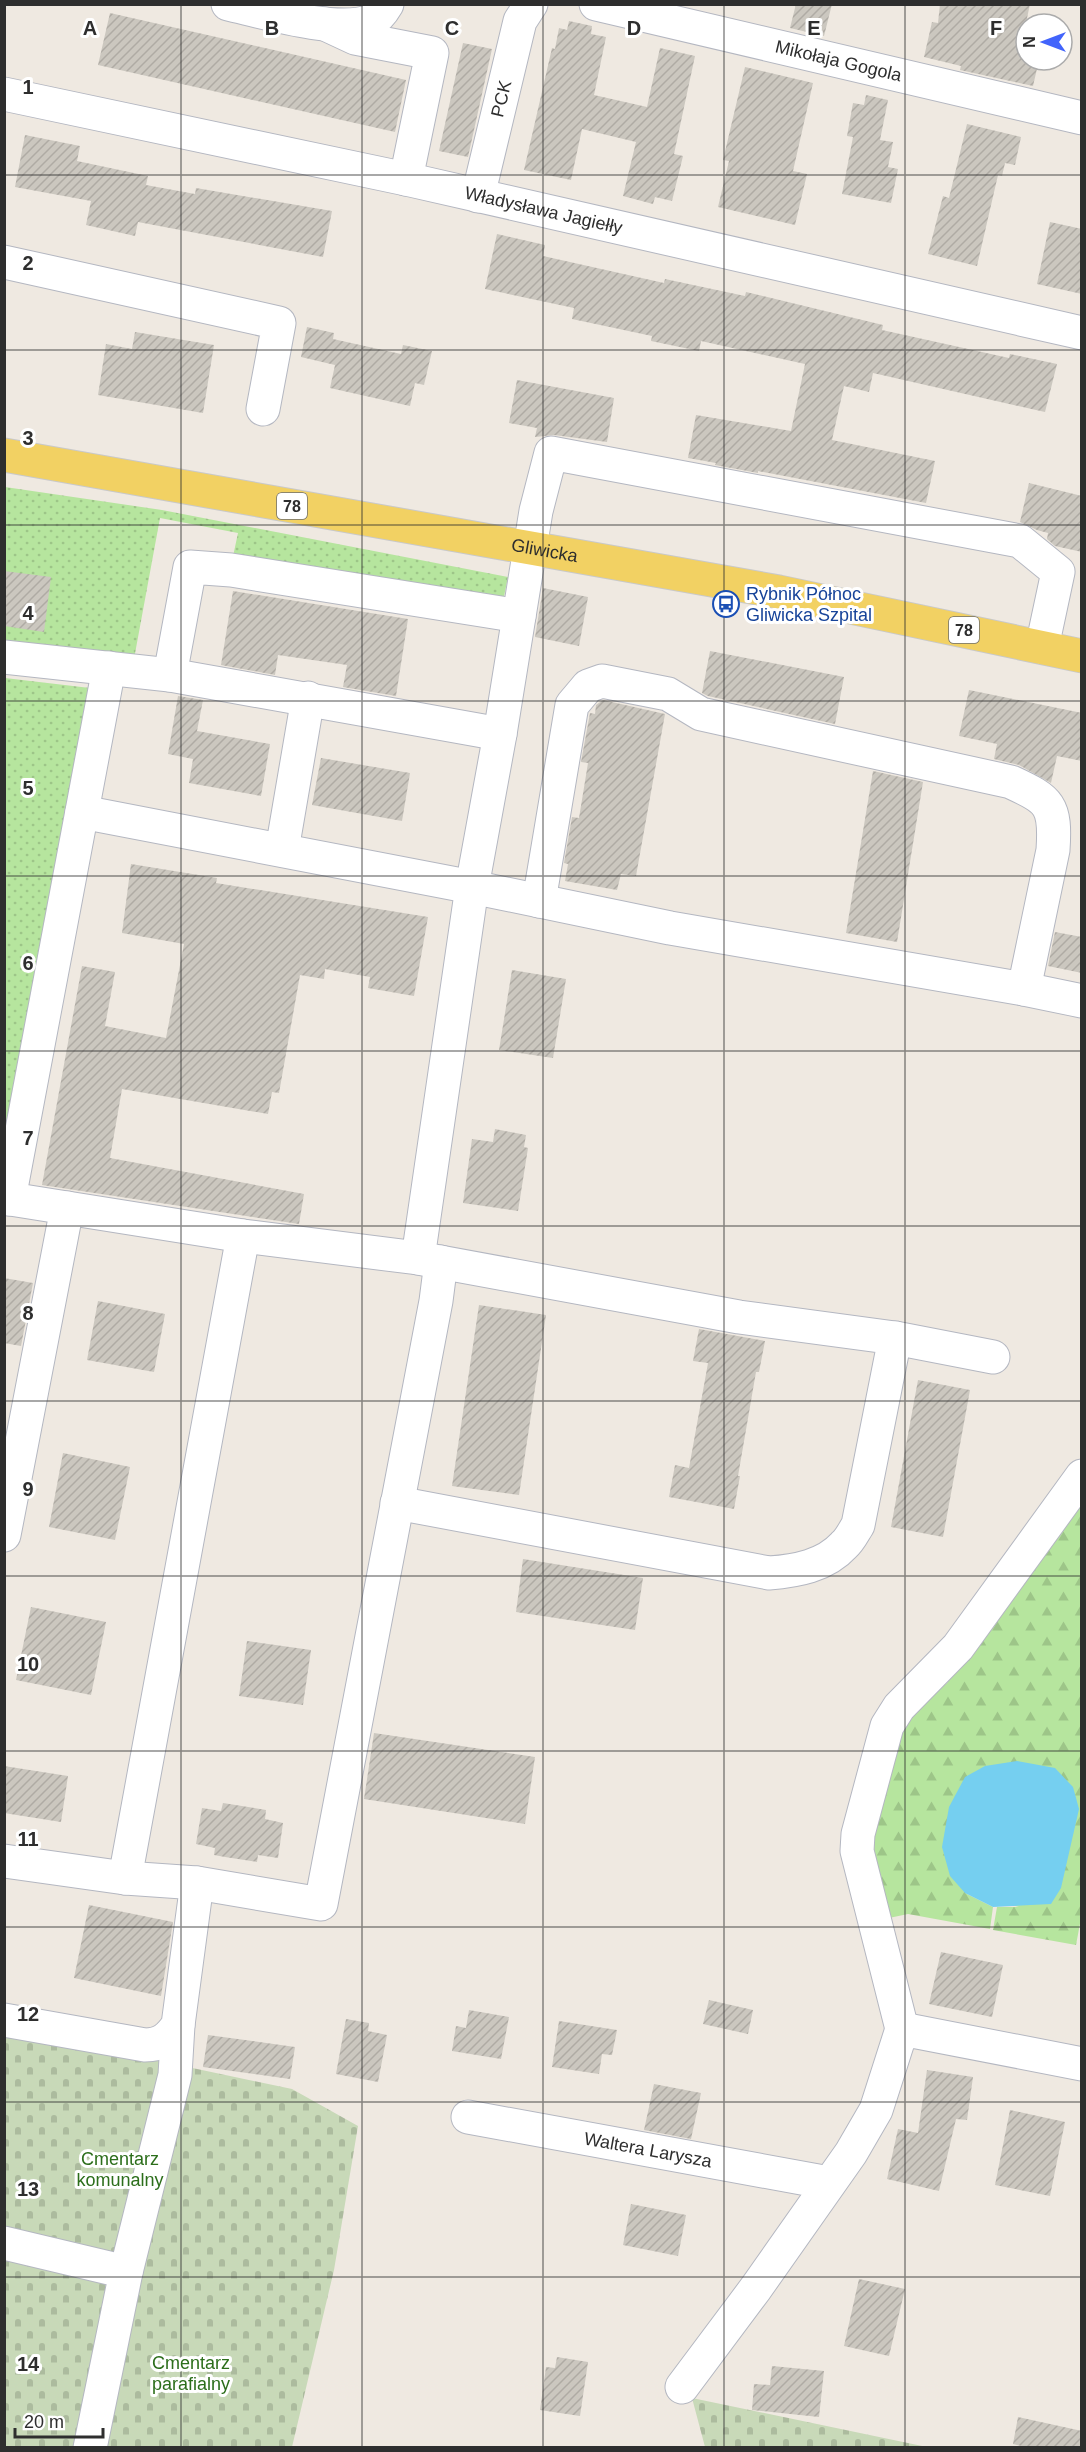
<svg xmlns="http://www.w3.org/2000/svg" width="1086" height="2452" font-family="Arial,sans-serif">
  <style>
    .forest { fill: url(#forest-firs) }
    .cemetery { fill: url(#cemetery-stones) }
    .park { fill: url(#park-dots) }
    .water { fill: #75cff0 }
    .building { fill: url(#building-hatch) }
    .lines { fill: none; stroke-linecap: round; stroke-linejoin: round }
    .minor-casing { stroke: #b4b7c1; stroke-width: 35 }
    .major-casing { stroke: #c9c9c9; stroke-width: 35 }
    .minor { stroke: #fff; stroke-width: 33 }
    .major { stroke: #f2d163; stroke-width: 33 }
    .grid { fill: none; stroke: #2e2e2e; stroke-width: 1.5; stroke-opacity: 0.55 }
    .labels { text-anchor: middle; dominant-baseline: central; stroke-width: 6; stroke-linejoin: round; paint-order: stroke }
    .shield { fill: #fff; stroke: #6d6d6d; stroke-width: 1.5 }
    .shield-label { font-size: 16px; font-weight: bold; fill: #2e2e2e }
    .street-label { font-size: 18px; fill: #2e2e2e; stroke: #fff }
    .transit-label { font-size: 18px; fill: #164399; stroke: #fff; text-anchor: start }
    .park-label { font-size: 18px; fill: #2c6e1b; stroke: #fff }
    .grid-label { font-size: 20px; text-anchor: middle; font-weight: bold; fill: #2e2e2e; stroke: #fff; stroke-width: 6; stroke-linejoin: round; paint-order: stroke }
  </style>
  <defs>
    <pattern id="forest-firs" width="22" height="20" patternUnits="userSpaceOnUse" patternTransform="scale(1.5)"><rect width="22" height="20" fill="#b6e59e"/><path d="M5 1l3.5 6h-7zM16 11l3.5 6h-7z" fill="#9dc588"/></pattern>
    <pattern id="cemetery-stones" width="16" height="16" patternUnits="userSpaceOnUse" patternTransform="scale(1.5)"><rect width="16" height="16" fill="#c8d9b8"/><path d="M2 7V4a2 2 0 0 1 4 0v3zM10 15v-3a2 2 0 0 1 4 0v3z" fill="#acbb9e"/></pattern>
    <pattern id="park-dots" width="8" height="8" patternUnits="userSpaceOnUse" patternTransform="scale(1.5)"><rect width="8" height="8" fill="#b6e59e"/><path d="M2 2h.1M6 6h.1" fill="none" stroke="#9dc588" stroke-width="1.8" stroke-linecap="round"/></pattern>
    <pattern id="building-hatch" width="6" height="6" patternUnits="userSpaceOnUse" patternTransform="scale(1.5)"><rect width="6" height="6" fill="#cbc7bf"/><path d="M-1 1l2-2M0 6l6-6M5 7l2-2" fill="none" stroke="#afaba4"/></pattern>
  </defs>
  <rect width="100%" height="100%" fill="#efe9e1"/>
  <!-- forest -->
  <path class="forest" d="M 1081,1487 L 1082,1913 L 1076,1945 L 993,1930 L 997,1907 L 1019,1907 L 965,1893 L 993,1907 L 990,1929 L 908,1914 L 889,1918 L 890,1914 L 867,1851 L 908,1714 L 947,1683 Z"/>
  <!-- cemetery -->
  <path class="cemetery" d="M 4,2028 L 292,2089 L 358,2126 L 334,2270 L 292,2447 L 5,2447 Z
    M 692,2398 L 927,2447 L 705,2447 Z"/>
  <!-- park -->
  <path class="park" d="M 5,487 L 162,510 L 508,577 L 502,606 L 232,561 L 238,533 L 160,518 L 134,659 L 5,650 Z
    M 5,678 L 90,688 L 5,1143 Z"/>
  <!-- water -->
  <path class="water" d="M 1017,1761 L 1055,1768 L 1073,1787 L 1079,1809 L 1061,1888 L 1051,1904 L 993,1907 L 965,1893 L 950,1876 L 942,1847 L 949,1807 L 965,1777 L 985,1766 Z"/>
  <!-- building -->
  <path class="building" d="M 796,4 L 832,4 L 824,36 L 790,28 Z
    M 940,4 L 1030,4 L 1026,23 L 1026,60 L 1039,60 L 1033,86 L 960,70 L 961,66 L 924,57 L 932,22 L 938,23 Z
    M 110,13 L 406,80 L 395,132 L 98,65 Z
    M 569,21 L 592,26 L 591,34 L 606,37 L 594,95 L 647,107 L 660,48 L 695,56 L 674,154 L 683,156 L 672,201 L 655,197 L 653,204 L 623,196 L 636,142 L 582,129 L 571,180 L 524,170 L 552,48 L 555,49 L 559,28 L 567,30 Z
    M 463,43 L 492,49 L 468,157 L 439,151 Z
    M 745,67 L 813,83 L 793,171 L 807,174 L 795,225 L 718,207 L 729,161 L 723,160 Z
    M 866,95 L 888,100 L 880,140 L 893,142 L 888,167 L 898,169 L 891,203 L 842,194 L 853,137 L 847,136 L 853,103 L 864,105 Z
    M 967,124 L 1021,137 L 1015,165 L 1005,163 L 1002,176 L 998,175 L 977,266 L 928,254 L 943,196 L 949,198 Z
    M 25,135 L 80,146 L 77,161 L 148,176 L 146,185 L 195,194 L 196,188 L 332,211 L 323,257 L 138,222 L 135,236 L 86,225 L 91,201 L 15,187 Z
    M 1050,222 L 1082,229 L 1082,294 L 1037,284 Z
    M 497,234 L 545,245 L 543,256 L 664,283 L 665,279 L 745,296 L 746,292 L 883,325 L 882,330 L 1009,358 L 1010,354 L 1057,364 L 1045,412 L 873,373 L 869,392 L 844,386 L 832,440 L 935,461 L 926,503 L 758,471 L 758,473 L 715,465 L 716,463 L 688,458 L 696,415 L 791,431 L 805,364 L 701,341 L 699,351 L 651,341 L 652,336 L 572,319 L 574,308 L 485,289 Z
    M 307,327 L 334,333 L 333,339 L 401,354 L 403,345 L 432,351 L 424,385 L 415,383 L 410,406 L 330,388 L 335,365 L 301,357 Z
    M 135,332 L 214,345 L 203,413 L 98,395 L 106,344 L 132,349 Z
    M 517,380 L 614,398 L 607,442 L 554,435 L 535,437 L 537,428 L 509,423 Z
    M 1029,483 L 1082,496 L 1082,552 L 1055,546 L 1047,539 L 1048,533 L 1037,530 L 1020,522 Z
    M 4,571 L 51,577 L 44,632 L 4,626 Z
    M 543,588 L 588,597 L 579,646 L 535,637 Z
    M 233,591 L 408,619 L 396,696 L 343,687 L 347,665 L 278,655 L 275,675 L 221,665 Z
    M 710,651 L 844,677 L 835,724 L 708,696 L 702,693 Z
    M 969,690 L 1082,713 L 1082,761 L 1057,756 L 1051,783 L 1019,765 L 994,759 L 997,744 L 959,736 Z
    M 178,696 L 203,700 L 197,731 L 270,744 L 261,796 L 189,783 L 193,759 L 168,754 Z
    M 603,700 L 665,714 L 636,876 L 621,874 L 617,890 L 565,881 L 568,864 L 564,863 L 572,817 L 579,818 L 588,763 L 581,762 L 590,713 L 595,714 L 596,705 Z
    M 321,758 L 410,773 L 402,821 L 312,805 Z
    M 873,771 L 923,782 L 897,942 L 846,933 Z
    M 131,864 L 217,878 L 216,883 L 428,917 L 414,996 L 368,988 L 370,977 L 325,969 L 324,979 L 300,975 L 279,1093 L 272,1092 L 268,1114 L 122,1089 L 110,1158 L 304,1194 L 299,1224 L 42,1185 L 82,966 L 115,972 L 105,1026 L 166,1038 L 184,944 L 122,933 Z
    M 1055,932 L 1082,937 L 1082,973 L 1048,966 Z
    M 512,970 L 566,979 L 553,1058 L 499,1050 Z
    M 495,1129 L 526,1135 L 524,1147 L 528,1148 L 518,1211 L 463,1203 L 472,1139 L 493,1142 Z
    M 4,1278 L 33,1283 L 21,1346 L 4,1343 Z
    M 98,1301 L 165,1314 L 154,1372 L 87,1360 Z
    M 479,1305 L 546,1315 L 519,1495 L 452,1486 Z
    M 699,1329 L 765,1341 L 759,1372 L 756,1372 L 738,1476 L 740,1476 L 734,1509 L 669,1497 L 675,1465 L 689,1468 L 708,1363 L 693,1361 Z
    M 918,1380 L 970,1390 L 943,1537 L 891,1527 Z
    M 63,1453 L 130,1467 L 115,1540 L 49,1527 Z
    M 523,1559 L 643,1578 L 635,1630 L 516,1612 Z
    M 31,1607 L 106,1622 L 91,1695 L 16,1680 Z
    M 247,1641 L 311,1650 L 303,1705 L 239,1696 Z
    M 374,1733 L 535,1757 L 525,1824 L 364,1799 Z
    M 4,1766 L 68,1776 L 61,1822 L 4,1813 Z
    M 223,1803 L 266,1810 L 265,1819 L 283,1823 L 278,1858 L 258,1855 L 257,1862 L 225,1857 L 214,1855 L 215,1848 L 196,1844 L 202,1808 L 221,1811 Z
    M 89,1905 L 173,1922 L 161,1996 L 74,1978 Z
    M 941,1952 L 1003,1965 L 992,2017 L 929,2004 Z
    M 709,2000 L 753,2010 L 748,2034 L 703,2024 Z
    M 469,2010 L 509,2017 L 501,2059 L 452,2051 L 456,2026 L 466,2028 Z
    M 346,2019 L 369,2023 L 368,2031 L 387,2035 L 378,2082 L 336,2074 Z
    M 559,2021 L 617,2030 L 612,2055 L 602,2054 L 599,2074 L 552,2067 Z
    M 208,2035 L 295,2047 L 290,2079 L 203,2067 Z
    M 927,2070 L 973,2077 L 967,2120 L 956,2119 L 939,2191 L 887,2179 L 898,2129 L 918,2133 Z
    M 654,2084 L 701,2093 L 691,2139 L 644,2130 Z
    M 1010,2110 L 1065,2122 L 1050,2196 L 995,2185 Z
    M 631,2204 L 686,2215 L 678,2256 L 623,2245 Z
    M 859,2279 L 905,2289 L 889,2356 L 844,2346 Z
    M 557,2357 L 588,2362 L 580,2416 L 540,2410 L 546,2367 L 555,2368 Z
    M 772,2366 L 824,2371 L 819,2417 L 752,2410 L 754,2384 L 770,2385 Z
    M 1018,2417 L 1082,2431 L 1082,2448 L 1029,2448 L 1013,2444 Z"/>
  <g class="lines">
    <defs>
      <g id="minor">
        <path d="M 228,4 C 263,12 337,34 371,21 C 378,18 383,11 387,4"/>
        <path id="s1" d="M 596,4 L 1082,118"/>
        <path d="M 325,24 L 355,38 L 432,53 L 406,179"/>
        <path id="s2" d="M 4,94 L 406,179 L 1082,333"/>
        <path id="s3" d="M 478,196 L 520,21 L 531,4"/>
        <path d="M 4,262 L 279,323 L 263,409"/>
        <path d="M 4,657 L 170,675 L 500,734"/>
        <path d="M 170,675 L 190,567 L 231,570 L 519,616"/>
        <path d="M 82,812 L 472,887 L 670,928 L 1024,989 L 1082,1001"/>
        <path d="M 282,850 L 308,698"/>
        <path d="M 539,901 L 572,705 L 588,686 L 602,681 L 668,694 L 701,714 L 1011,782 C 1050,800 1056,805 1053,850 L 1024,989"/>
        <path d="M 4,1198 L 243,1236 L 418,1258 L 472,887 L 500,734 L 536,511 L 551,453 L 1020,541 L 1058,572 L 1042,647"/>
        <path d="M 9,1199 L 109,668"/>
        <path d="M 895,1338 L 993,1357"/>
        <path d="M 397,1503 L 769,1573 C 796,1571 825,1566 844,1545 C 850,1540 854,1531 858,1525 L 895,1338 L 739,1317 L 418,1258"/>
        <path d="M 4,1535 L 67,1208"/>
        <path d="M 4,1861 L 125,1878 L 197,1883 L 321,1904 L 436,1301 L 441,1262"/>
        <path d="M 125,1878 L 243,1236"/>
        <path d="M 4,2020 L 145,2045 C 161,2045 169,2038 178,2025 L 197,1883"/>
        <path d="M 902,2029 L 857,1851 L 858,1834 L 887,1726 L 899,1707 L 958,1647 L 1082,1476"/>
        <path id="s4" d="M 468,2117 L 829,2183"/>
        <path d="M 4,2243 L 126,2272 L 90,2448"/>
        <path d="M 126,2272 L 175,2075 L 178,2025"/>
        <path d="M 682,2387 L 756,2288 L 851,2153 L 876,2110 L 902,2029 L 1082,2064"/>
      </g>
      <g id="major">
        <path id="s5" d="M 4,455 L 779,592 L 1082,656"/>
      </g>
    </defs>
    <!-- minor casing -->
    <use href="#minor" class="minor-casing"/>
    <!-- major casing -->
    <use href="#major" class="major-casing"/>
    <!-- minor -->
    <use href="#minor" class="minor"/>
    <!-- major -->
    <use href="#major" class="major"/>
  </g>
  <!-- grid -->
  <path class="grid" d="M 181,4 L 181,2448M 362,4 L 362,2448M 543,4 L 543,2448M 724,4 L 724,2448M 905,4 L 905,2448M 4,175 L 1082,175M 4,350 L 1082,350M 4,525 L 1082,525M 4,701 L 1082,701M 4,876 L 1082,876M 4,1051 L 1082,1051M 4,1226 L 1082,1226M 4,1401 L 1082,1401M 4,1576 L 1082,1576M 4,1751 L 1082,1751M 4,1927 L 1082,1927M 4,2102 L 1082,2102M 4,2277 L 1082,2277"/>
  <!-- icons -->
  <defs>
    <symbol id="bus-ring" viewBox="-11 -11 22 22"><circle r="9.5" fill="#fff" stroke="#1a4fb4" stroke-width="1.5"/><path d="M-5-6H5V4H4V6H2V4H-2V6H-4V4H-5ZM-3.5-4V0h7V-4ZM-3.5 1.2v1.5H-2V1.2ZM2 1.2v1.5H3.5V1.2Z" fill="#1a4fb4"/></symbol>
  </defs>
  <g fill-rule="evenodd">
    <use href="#bus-ring" x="711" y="589" width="30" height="30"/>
  </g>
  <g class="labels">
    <!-- shield labels -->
    <g class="shield">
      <rect x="277" y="493" width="30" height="26" rx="4.5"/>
      <rect x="949" y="617" width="30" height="26" rx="4.5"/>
    </g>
    <g class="shield-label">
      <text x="292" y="506">78</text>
      <text x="964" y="630">78</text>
    </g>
    <!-- street labels -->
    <g class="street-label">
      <text stroke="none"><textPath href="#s1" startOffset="249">Mikołaja Gogola</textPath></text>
      <text stroke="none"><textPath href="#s3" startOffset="100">PCK</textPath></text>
      <text stroke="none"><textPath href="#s2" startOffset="552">Władysława Jagiełły</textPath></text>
      <text stroke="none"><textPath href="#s5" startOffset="549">Gliwicka</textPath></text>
      <text stroke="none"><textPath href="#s4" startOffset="183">Waltera Larysza</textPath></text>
    </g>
    <!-- transit labels -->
    <g class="transit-label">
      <text x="746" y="594">Rybnik Północ<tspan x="746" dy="21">Gliwicka Szpital</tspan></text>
    </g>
    <!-- park labels -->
    <g class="park-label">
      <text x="120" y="2159">Cmentarz<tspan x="120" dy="21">komunalny</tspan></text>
      <text x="191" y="2363">Cmentarz<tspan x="191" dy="21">parafialny</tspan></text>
    </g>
  </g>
  <g class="grid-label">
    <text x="90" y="35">A</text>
    <text x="272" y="35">B</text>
    <text x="452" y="35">C</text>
    <text x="634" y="35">D</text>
    <text x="814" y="35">E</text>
    <text x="996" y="35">F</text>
    <text x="28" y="94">1</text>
    <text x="28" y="270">2</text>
    <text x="28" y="445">3</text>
    <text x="28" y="620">4</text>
    <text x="28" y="795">5</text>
    <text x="28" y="970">6</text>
    <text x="28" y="1145">7</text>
    <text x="28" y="1320">8</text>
    <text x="28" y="1496">9</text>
    <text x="28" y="1671">10</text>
    <text x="28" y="1846">11</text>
    <text x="28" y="2021">12</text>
    <text x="28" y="2196">13</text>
    <text x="28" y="2371">14</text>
  </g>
  <!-- border -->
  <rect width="1086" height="2452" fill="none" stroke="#2e2e2e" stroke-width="12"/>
  <!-- north arrow -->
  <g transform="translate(1044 42) rotate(270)"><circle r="28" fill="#ffffff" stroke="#ababab" stroke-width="1.5"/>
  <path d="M0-4.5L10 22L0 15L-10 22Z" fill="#4264fb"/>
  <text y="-9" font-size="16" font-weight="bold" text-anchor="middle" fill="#2e2e2e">N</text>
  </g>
  <!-- scale -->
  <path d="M15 2428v9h88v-9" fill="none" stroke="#2e2e2e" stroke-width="3"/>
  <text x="24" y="2428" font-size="18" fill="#2e2e2e" stroke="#ffffff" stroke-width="4.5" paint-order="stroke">20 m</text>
</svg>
